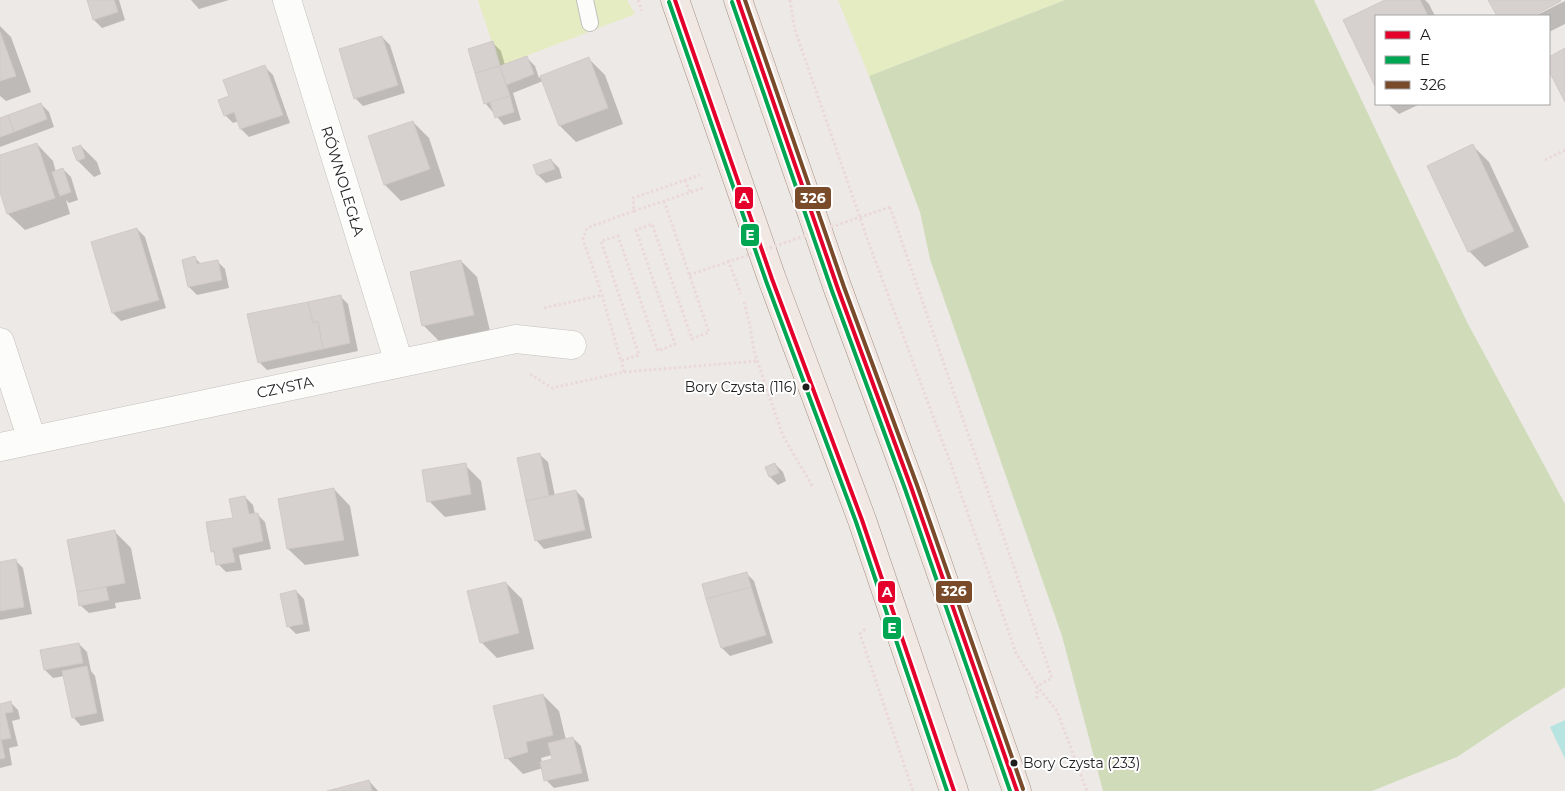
<svg xmlns="http://www.w3.org/2000/svg" width="1565" height="791" font-family="Montserrat,sans-serif">
  <style>
    .grass { fill: #e5ecc2 }
    .forest { fill: #d0dcb9 }
    .water { fill: #b7e3e0 }
    .shadow { fill: #0003; fill-rule: evenodd }
    .building { fill: #d6d1cf; stroke: #d0cac7 }
    .lines { fill: none; stroke-linecap: round; stroke-linejoin: round }
    .service-casing { stroke: #c2c0bf; stroke-width: 18 }
    .minor-casing { stroke: #c2c0bf; stroke-width: 29 }
    .primary-casing { stroke: #a38f82; stroke-width: 29 }
    .path { stroke: #ebd8db; stroke-width: 3; stroke-dasharray: 2.5 2.5; stroke-linecap: butt }
    .service { stroke: #fcfcfb; stroke-width: 16 }
    .minor { stroke: #fcfcfb; stroke-width: 28 }
    .primary { stroke: #f1e8e3; stroke-width: 28 }
    .path-bridge { stroke: #ebd8db; stroke-width: 3; stroke-dasharray: 2.5 2.5; stroke-linecap: butt }
    .bus-1-casing { stroke: #fff; stroke-width: 8 }
    .bus-2-casing { stroke: #fff; stroke-width: 8 }
    .bus-3-casing { stroke: #fff; stroke-width: 8 }
    .bus-1 { stroke: #e4002b; stroke-width: 4 }
    .bus-2 { stroke: #00a651; stroke-width: 4 }
    .bus-3 { stroke: #7a4b2a; stroke-width: 4 }
    .bus-dot { fill: #1e1e1e; stroke: #fff; stroke-width: 2 }
    .labels { text-anchor: middle; dominant-baseline: central; stroke-width: 4; stroke-linejoin: round; paint-order: stroke }
    .bus-label { font-size: 14px; fill: #1e1e1e; stroke: #fff; text-anchor: end }
    .street-label { font-size: 15px; fill: #1e1e1e; stroke: #fff }
    .line-badge { stroke: #fff; stroke-width: 2 }
    .badge-label { font-size: 14px; text-anchor: middle; font-weight: bold; fill: #fff }
  </style>
  <rect width="100%" height="100%" fill="#ede9e6"/>
  <!-- grass -->
  <path class="grass" d="M 478,0 L 627,0 L 635,14 L 500,66 Z
    M 838,0 L 1065,0 L 869,76 Z"/>
  <!-- forest -->
  <path class="forest" d="M 1065,0 L 1314,0 L 1467,322 L 1565,504 L 1565,687 L 1511,721 L 1457,757 L 1372,791 L 1103,791 L 1062,636 L 930,259 L 920,212 L 869,76 Z"/>
  <!-- water -->
  <path class="water" d="M 1565,720 L 1565,759 L 1550,727 Z"/>
  <!-- shadow -->
  <path class="shadow" d="M 88,0 L 119,0 L 125,20 L 102,28 L 94,20 Z
    M 191,0 L 229,0 L 199,9 Z
    M 1387,0 L 1425,0 L 1429,4 L 1435,16 L 1376,16 L 1376,85 L 1344,21 Z
    M 1565,1 L 1565,24 L 1549,32 L 1549,16 L 1535,16 Z
    M 0,26 L 11,37 L 31,92 L 6,101 L 0,96 Z
    M 382,37 L 390,45 L 405,93 L 363,106 L 355,98 Z
    M 493,43 L 501,51 L 505,65 L 527,58 L 535,66 L 539,78 L 589,59 L 605,75 L 623,124 L 576,142 L 560,126 L 543,81 L 513,93 L 521,120 L 504,125 L 485,103 Z
    M 265,67 L 273,75 L 290,123 L 249,137 L 241,129 L 239,121 L 233,123 L 225,115 L 230,97 Z
    M 41,104 L 49,112 L 54,127 L 0,147 L 0,119 Z
    M 1388,104 L 1420,104 L 1399,114 Z
    M 413,122 L 429,138 L 445,186 L 401,201 L 385,185 L 369,137 Z
    M 37,144 L 53,161 L 56,172 L 63,169 L 71,177 L 78,200 L 69,203 L 66,200 L 70,214 L 25,230 L 8,214 L 0,188 L 0,156 Z
    M 81,146 L 97,162 L 101,174 L 94,177 L 78,161 Z
    M 1473,146 L 1489,162 L 1529,247 L 1485,267 L 1469,251 Z
    M 551,160 L 559,168 L 562,178 L 546,183 L 538,175 L 535,166 Z
    M 137,229 L 145,237 L 166,308 L 121,321 L 113,313 L 92,243 Z
    M 195,258 L 202,265 L 217,261 L 225,269 L 229,288 L 197,295 L 189,287 L 183,261 Z
    M 461,261 L 477,277 L 490,331 L 440,342 L 424,326 L 411,272 Z
    M 340,296 L 348,304 L 358,351 L 267,370 L 259,362 Z
    M 539,454 L 548,462 L 555,496 L 576,491 L 584,499 L 592,538 L 544,549 L 536,540 Z
    M 775,464 L 783,472 L 786,481 L 778,485 L 770,477 Z
    M 465,465 L 481,481 L 486,510 L 445,517 L 429,501 Z
    M 334,489 L 350,506 L 359,556 L 305,565 L 288,549 Z
    M 245,497 L 253,505 L 255,514 L 257,514 L 265,522 L 271,549 L 239,555 L 242,570 L 226,572 L 218,564 L 216,555 L 212,551 L 234,519 Z
    M 115,532 L 131,548 L 141,599 L 115,603 L 116,608 L 89,613 L 80,605 L 68,541 Z
    M 15,560 L 23,568 L 32,614 L 0,620 L 0,563 Z
    M 746,573 L 754,581 L 773,643 L 730,656 L 722,648 L 704,585 Z
    M 506,583 L 522,599 L 534,649 L 497,658 L 481,642 Z
    M 296,591 L 304,599 L 310,631 L 296,634 L 288,626 Z
    M 79,644 L 87,652 L 91,671 L 95,676 L 104,721 L 81,726 L 73,717 L 64,676 L 53,678 L 45,670 Z
    M 543,695 L 559,711 L 566,740 L 573,738 L 581,746 L 589,781 L 554,788 L 546,780 L 543,768 L 523,774 L 507,758 ZM 552,755 L 553,760 L 542,762 L 541,758 Z
    M 10,702 L 18,710 L 20,719 L 12,721 L 18,746 L 9,748 L 12,765 L 0,768 L 0,705 Z
    M 369,781 L 378,791 L 332,791 Z"/>
  <!-- building -->
  <path class="building" d="M 87,0 L 114,0 L 118,12 L 93,20 Z
    M 1385,0 L 1420,0 L 1428,16 L 1376,16 L 1376,88 L 1343,20 Z
    M 1488,0 L 1560,0 L 1561,1 L 1533,16 L 1497,16 Z
    M 0,32 L 16,76 L 0,81 Z
    M 382,36 L 398,85 L 354,99 L 339,49 Z
    M 493,41 L 500,66 L 475,73 L 468,49 Z
    M 1565,48 L 1565,102 L 1549,71 L 1549,57 Z
    M 527,56 L 534,74 L 506,85 L 500,66 Z
    M 589,57 L 608,108 L 559,126 L 540,76 Z
    M 265,65 L 283,115 L 240,129 L 234,112 L 224,116 L 218,100 L 229,96 L 223,80 Z
    M 500,66 L 510,96 L 484,104 L 475,73 Z
    M 510,96 L 514,112 L 495,118 L 490,102 Z
    M 41,103 L 47,119 L 14,132 L 8,115 Z
    M 8,115 L 14,132 L 0,137 L 0,118 Z
    M 413,121 L 430,169 L 384,185 L 368,136 Z
    M 37,143 L 55,198 L 7,214 L 0,192 L 0,155 Z
    M 1473,144 L 1514,231 L 1468,252 L 1427,166 Z
    M 81,145 L 85,158 L 77,161 L 72,148 Z
    M 551,159 L 555,169 L 537,175 L 533,165 Z
    M 63,168 L 71,192 L 60,196 L 52,172 Z
    M 137,228 L 159,300 L 112,313 L 91,242 Z
    M 195,256 L 197,264 L 218,260 L 222,280 L 188,287 L 182,260 Z
    M 461,260 L 474,315 L 422,326 L 410,272 Z
    M 341,295 L 350,343 L 323,349 L 318,321 L 313,323 L 308,302 Z
    M 308,302 L 313,323 L 318,321 L 323,349 L 258,363 L 247,314 Z
    M 540,453 L 549,496 L 526,501 L 517,458 Z
    M 466,463 L 471,494 L 427,502 L 422,470 Z
    M 775,463 L 779,473 L 769,477 L 765,467 Z
    M 334,488 L 344,540 L 287,549 L 278,499 Z
    M 576,490 L 585,530 L 535,541 L 526,501 Z
    M 245,496 L 249,514 L 258,513 L 263,541 L 232,548 L 235,562 L 216,565 L 214,551 L 211,552 L 206,522 L 233,518 L 229,499 Z
    M 115,530 L 125,583 L 77,592 L 67,540 Z
    M 16,559 L 24,607 L 0,611 L 0,562 Z
    M 747,572 L 751,587 L 706,599 L 702,584 Z
    M 506,582 L 519,633 L 480,643 L 467,591 Z
    M 106,587 L 109,600 L 79,606 L 77,592 Z
    M 751,587 L 766,635 L 721,648 L 706,599 Z
    M 296,590 L 303,624 L 287,627 L 280,594 Z
    M 79,643 L 83,663 L 44,670 L 40,650 Z
    M 87,666 L 97,713 L 72,718 L 62,671 Z
    M 543,694 L 553,735 L 526,742 L 528,752 L 505,759 L 493,706 Z
    M 11,701 L 13,712 L 5,713 L 11,738 L 1,740 L 5,758 L 0,759 L 0,704 Z
    M 573,737 L 582,773 L 544,781 L 540,762 L 552,759 L 548,743 Z
    M 369,780 L 372,791 L 327,791 Z"/>
  <g class="lines">
    <defs>
      <path id="service" d="M 585,0 L 590,23"/>
      <path id="minor" d="M 287,0 L 399,363
        M 0,342 L 32,440
        M 0,447 L 516,339 L 572,345"/>
      <path id="primary" d="M 675,0 L 772,279 L 862,520 L 954,791
        M 738,0 L 838,289 L 911,487 L 1017,791"/>
    </defs>
    <!-- service casing -->
    <use href="#service" class="service-casing"/>
    <!-- minor casing -->
    <use href="#minor" class="minor-casing"/>
    <!-- primary casing -->
    <use href="#primary" class="primary-casing"/>
    <!-- path -->
    <path class="path" d="M 638,0 L 642,11
      M 790,0 L 795,30 L 868,241 L 949,459 L 1016,653 L 1037,686 L 1057,711 L 1087,791
      M 1545,160 L 1565,150
      M 685,180 L 690,192
      M 664,201 L 709,332 L 692,339 L 652,224 L 636,230 L 675,344 L 658,351 L 618,236 L 601,241 L 639,355 L 621,361 L 602,295 L 583,239 L 587,228 L 634,211 L 633,198 L 700,175
      M 890,207 L 1052,678 L 1037,686
      M 634,211 L 703,188
      M 728,260 L 741,294
      M 744,302 L 750,326 L 754,351 L 783,436 L 813,487
      M 544,308 L 602,295
      M 624,372 L 758,361
      M 530,374 L 552,388 L 624,372 L 621,361
      M 865,629 L 860,634 L 913,791
      M 1037,686 L 1037,699"/>
    <!-- service -->
    <use href="#service" class="service"/>
    <!-- minor -->
    <use href="#minor" class="minor"/>
    <!-- primary -->
    <use href="#primary" class="primary"/>
    <!-- path-bridge -->
    <path class="path-bridge" d="M 689,275 L 890,207"/>
    <defs>
      <path id="bus-1" d="M 675,0 L 772,279 L 862,520 L 954,791
        M 738,0 L 838,289 L 911,487 L 1017,791"/>
      <path id="bus-2" d="M 669,2 L 766,281 L 856,522 L 947,791
        M 732,2 L 832,291 L 905,489 L 1010,791"/>
      <path id="bus-3" d="M 745,0 L 844,287 L 917,485 L 1023,789"/>
    </defs>
    <!-- bus-1 casing -->
    <use href="#bus-1" class="bus-1-casing"/>
    <!-- bus-2 casing -->
    <use href="#bus-2" class="bus-2-casing"/>
    <!-- bus-3 casing -->
    <use href="#bus-3" class="bus-3-casing"/>
    <!-- bus-1 -->
    <use href="#bus-1" class="bus-1"/>
    <!-- bus-2 -->
    <use href="#bus-2" class="bus-2"/>
    <!-- bus-3 -->
    <use href="#bus-3" class="bus-3"/>
  </g>
  <!-- markers -->
  <g class="bus-dot">
    <circle cx="806" cy="387" r="4.5"/>
    <circle cx="1014" cy="763" r="4.5"/>
  </g>
  <g class="labels">
    <!-- bus labels -->
    <g class="bus-label">
      <text x="797" y="387">Bory Czysta (116)</text>
      <text x="1023" y="763" text-anchor="start">Bory Czysta (233)</text>
    </g>
    <!-- street labels -->
    <g class="street-label">
      <text transform="translate(343 181) rotate(73)">RÓWNOLEGŁA</text>
      <text transform="translate(285 387) rotate(-12)">CZYSTA</text>
    </g>
  </g>
  <g class="line-badge">
    <rect x="794" y="186" width="38" height="24" rx="5" fill="#7a4b2a"/>
    <rect x="734" y="186" width="20" height="24" rx="5" fill="#e4002b"/>
    <rect x="740" y="223" width="20" height="24" rx="5" fill="#00a651"/>
    <rect x="935" y="580" width="38" height="24" rx="5" fill="#7a4b2a"/>
    <rect x="877" y="580" width="19" height="24" rx="5" fill="#e4002b"/>
    <rect x="882" y="616" width="20" height="24" rx="5" fill="#00a651"/>
  </g>
  <g class="badge-label">
    <text x="813" y="203">326</text>
    <text x="744" y="203">A</text>
    <text x="750" y="240">E</text>
    <text x="954" y="596">326</text>
    <text x="887" y="597">A</text>
    <text x="892" y="633">E</text>
  </g>
  <!-- legend -->
  <rect x="1375" y="15" width="175" height="90" fill="#ffffff" stroke="#a5a5a5"/>
  <rect x="1385" y="31" width="25" height="8" fill="#e4002b" stroke="#a5a5a5"/>
  <text x="1420" y="40" font-size="15" fill="#1e1e1e">A</text>
  <rect x="1385" y="56" width="25" height="8" fill="#00a651" stroke="#a5a5a5"/>
  <text x="1420" y="65" font-size="15" fill="#1e1e1e">E</text>
  <rect x="1385" y="81" width="25" height="8" fill="#7a4b2a" stroke="#a5a5a5"/>
  <text x="1420" y="90" font-size="15" fill="#1e1e1e">326</text>
</svg>
